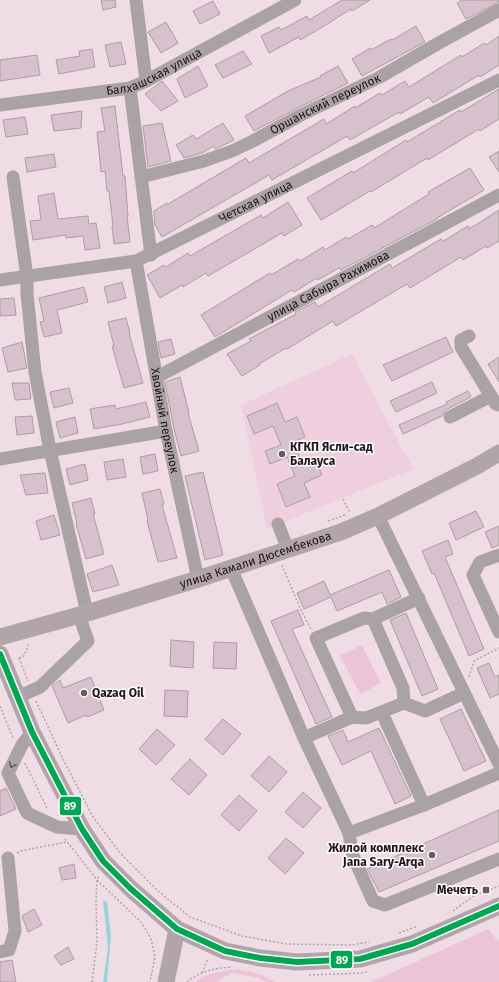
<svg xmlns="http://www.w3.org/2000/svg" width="499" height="982" font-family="'Fira Sans',sans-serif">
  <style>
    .built { fill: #efcfde }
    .green { fill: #edc4d7 }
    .water { fill: #97d4da }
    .building { fill: #d7c1cc; stroke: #ac9da4 }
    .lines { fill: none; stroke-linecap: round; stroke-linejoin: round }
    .path { stroke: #b0a5aa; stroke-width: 1.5; stroke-dasharray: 2 2; stroke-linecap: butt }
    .minor { stroke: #aba2a6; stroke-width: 13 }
    .major { stroke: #b1a5aa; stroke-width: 17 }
    .bus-1-casing { stroke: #fff; stroke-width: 9 }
    .bus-1 { stroke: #00a651; stroke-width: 6 }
    .oneway { stroke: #665b60 }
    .poi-dot { fill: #695a61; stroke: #fff; stroke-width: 1.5 }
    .labels { text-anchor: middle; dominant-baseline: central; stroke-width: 3; stroke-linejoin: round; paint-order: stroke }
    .street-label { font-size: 12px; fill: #21141a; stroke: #fff }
    .poi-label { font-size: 12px; font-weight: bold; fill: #21141a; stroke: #fff; text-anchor: start }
    .line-badge { stroke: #fff; stroke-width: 1.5 }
    .badge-label { font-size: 11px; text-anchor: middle; font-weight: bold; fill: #fff }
  </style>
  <rect width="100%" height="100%" fill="#f0dce5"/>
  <!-- built -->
  <path class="built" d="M 352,354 L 413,469 L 267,529 L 241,405 Z"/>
  <!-- green -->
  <path class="green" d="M 362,645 L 381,683 L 360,694 L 340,656 Z
    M 488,929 L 499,942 L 499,982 L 371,982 Z
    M 237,969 L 260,974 L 276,982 L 265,982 L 259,978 L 232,973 L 216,982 L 196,982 C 207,972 223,971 237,969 Z"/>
  <!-- water -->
  <path class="water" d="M 103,900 L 107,902 L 111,936 L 107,982 L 103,982 L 108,948 Z"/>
  <!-- building -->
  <path class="building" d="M 101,0 L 115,0 L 116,7 L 103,10 Z
    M 342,0 L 370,0 L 352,11 L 351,9 L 321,28 L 300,40 L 299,37 L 269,53 L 261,36 L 279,27 L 281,30 L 307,16 L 309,20 Z
    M 462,0 L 499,0 L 499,2 L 466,19 L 457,3 Z
    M 213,1 L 220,14 L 200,24 L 193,11 Z
    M 166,22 L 178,43 L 161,53 L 148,32 Z
    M 416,26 L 425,42 L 362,76 L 352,59 L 370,48 L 371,50 L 391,39 L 392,40 Z
    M 499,36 L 499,65 L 480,77 L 479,75 L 433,103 L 429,97 L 400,114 L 399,112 L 350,140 L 347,136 L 272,180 L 269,175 L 162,237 L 155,225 L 154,211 L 167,203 L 168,204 L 246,158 L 249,163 L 324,119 L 326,124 L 355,106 L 355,108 L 380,93 L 382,95 L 405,81 L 409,87 L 461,55 L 462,57 L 484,43 L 486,45 Z
    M 121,42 L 126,64 L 110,67 L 105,45 Z
    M 92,49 L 95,67 L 59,74 L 56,60 L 80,56 L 79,51 Z
    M 243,51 L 252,64 L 223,78 L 215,65 Z
    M 37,55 L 40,75 L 0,81 L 0,60 Z
    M 198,66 L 208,86 L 185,98 L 177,79 Z
    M 338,66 L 348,83 L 298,108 L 254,131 L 245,116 L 288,91 L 321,77 L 320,76 Z
    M 162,81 L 178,101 L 161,111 L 145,94 Z
    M 499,89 L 499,119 L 480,131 L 479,129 L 428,160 L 427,158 L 371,192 L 370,191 L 321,220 L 307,198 L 352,171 L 353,173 L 406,140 L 407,142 L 460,110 L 461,112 Z
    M 115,106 L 123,176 L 125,176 L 128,216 L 127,216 L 130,242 L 114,244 L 112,227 L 113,226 L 109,191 L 107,191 L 105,171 L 101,172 L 97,132 L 105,131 L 101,108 Z
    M 82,111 L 81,128 L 54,131 L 51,115 Z
    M 25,117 L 28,134 L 6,137 L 3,120 Z
    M 162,123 L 171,161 L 148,167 L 143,126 Z
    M 223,123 L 234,140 L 215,149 L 214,146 L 202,153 L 184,158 L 176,145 L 193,135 L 196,139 Z
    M 499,151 L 499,172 L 489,157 Z
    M 54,154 L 56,167 L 27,172 L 25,158 Z
    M 470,168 L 484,190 L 437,218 L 437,219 L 341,270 L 339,268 L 318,280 L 317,278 L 294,292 L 292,290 L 215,337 L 201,315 L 270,273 L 271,275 L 298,259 L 300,261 L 323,247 L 325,250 L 346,237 L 348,239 L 372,225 L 374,228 L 429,194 L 428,192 Z
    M 54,193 L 58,219 L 88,216 L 89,224 L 96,223 L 100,248 L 85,250 L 83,236 L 66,238 L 66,235 L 33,240 L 30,221 L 41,220 L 38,196 Z
    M 288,202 L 302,225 L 284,236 L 282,233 L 208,276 L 206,273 L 183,287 L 182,285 L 160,298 L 147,275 L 164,265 L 166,267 L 188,253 L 190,256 L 261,215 L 263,218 Z
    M 499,210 L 499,241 L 487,248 L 486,246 L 463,260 L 461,257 L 410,288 L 407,284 L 336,326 L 333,321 L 287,349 L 286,348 L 259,364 L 260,365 L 242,376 L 227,354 L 251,341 L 249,339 L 296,314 L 295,312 L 315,302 L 318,307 L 390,264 L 392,268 L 441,239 L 443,241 L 468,226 L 469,229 Z
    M 122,282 L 126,298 L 108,303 L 104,287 Z
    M 84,287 L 88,302 L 57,310 L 62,333 L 44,337 L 40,322 L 44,321 L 39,298 Z
    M 14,298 L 16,315 L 0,316 L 0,299 Z
    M 126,318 L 130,333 L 129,333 L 143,383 L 124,388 L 112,346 L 114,346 L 108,322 Z
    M 446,337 L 453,352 L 392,381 L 383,365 Z
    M 171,339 L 175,354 L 161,358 L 158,342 Z
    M 22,342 L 27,368 L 8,372 L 2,348 Z
    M 499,357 L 499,382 L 488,364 Z
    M 180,377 L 189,413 L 188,413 L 199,451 L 181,456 L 174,429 L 165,382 Z
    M 432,382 L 437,393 L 396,412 L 390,401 Z
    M 12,383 L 29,383 L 31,399 L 15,400 Z
    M 69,388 L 73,403 L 54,408 L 50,392 Z
    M 468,391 L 471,397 L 446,410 L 442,416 L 403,434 L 399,425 L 447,404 L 446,402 Z
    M 146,402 L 150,417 L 122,424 L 94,429 L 90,409 L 115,405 L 116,409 Z
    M 277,403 L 285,422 L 297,417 L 305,437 L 293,442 L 302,463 L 315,458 L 322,475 L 304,483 L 310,497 L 286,507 L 277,484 L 295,476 L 287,457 L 270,464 L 265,451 L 281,445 L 273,426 L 254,434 L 247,416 Z
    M 32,416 L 34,433 L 17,435 L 15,417 Z
    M 75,417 L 78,433 L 60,438 L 56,422 Z
    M 155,454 L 158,471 L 143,474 L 140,457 Z
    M 123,459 L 126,477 L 107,480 L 104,462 Z
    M 85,464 L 88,480 L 70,485 L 66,469 Z
    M 203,472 L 223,555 L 205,560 L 185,476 Z
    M 45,473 L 48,493 L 26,495 L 20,475 Z
    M 160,489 L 164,504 L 162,505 L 177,558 L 158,562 L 147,521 L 148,520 L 142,493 Z
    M 91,498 L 95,514 L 93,514 L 104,554 L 86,559 L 76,524 L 77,523 L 72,503 Z
    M 476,511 L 484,527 L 456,540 L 449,523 Z
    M 54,515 L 60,535 L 41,540 L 36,521 Z
    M 499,526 L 499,545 L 492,548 L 485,532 Z
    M 448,540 L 453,554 L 445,557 L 484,649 L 469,656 L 434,573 L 432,574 L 422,551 Z
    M 112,565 L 119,585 L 93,592 L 87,574 Z
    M 389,570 L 401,597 L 387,604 L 382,592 L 337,611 L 331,597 L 304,609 L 297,593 L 324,581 L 330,595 Z
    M 298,610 L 304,625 L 292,629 L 332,717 L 316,724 L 271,621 Z
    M 406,613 L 438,689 L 422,696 L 390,620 Z
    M 171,640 L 194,642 L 193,668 L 170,666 Z
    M 214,642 L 237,643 L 236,669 L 213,668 Z
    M 489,663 L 495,677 L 499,675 L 499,694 L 490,698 L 477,668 Z
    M 91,677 L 104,710 L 87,717 L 86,715 L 68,723 L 52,686 L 60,680 L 63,688 Z
    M 165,690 L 188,691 L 187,717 L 164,716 Z
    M 461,709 L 486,761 L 464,771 L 440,719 Z
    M 223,719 L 241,734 L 223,755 L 205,739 Z
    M 379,728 L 411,796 L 395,804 L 371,751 L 342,765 L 328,736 L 343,730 L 348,742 Z
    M 157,729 L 175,745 L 156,765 L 139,749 Z
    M 269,756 L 287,772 L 269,792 L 251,776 Z
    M 190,759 L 207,775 L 189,795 L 171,779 Z
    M 6,788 L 16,809 L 0,816 L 0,791 Z
    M 303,792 L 321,808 L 303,828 L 285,812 Z
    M 239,795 L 257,811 L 239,831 L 221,815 Z
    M 499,810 L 499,841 L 379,892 L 367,869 Z
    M 286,838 L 304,853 L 285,874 L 268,858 Z
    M 74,864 L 76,878 L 62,880 L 59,868 Z
    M 34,909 L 42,925 L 28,932 L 22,916 Z
    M 68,947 L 74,959 L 61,965 L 54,956 Z
    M 12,960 L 16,982 L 0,982 L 0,962 Z"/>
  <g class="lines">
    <!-- path -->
    <path class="path" d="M 343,499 L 350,513
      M 328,521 L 345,515
      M 282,565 L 300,608 L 311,629
      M 19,658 L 28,681
      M 19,658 L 24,656 L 29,643
      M 469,677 L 474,661 L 499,648
      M 36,701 L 63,759 L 93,817 L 121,854 L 158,891 L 190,917 L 242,936 L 287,944 L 351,945 L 369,942
      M 0,706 L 13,738
      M 25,763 L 48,810
      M 65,839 L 97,880 L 142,923 L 151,939 L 155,957 L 150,982
      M 17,853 L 21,851 L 66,842
      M 453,911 L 475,895 L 499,886
      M 399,933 L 418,926
      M 202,973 L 208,958
      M 309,975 L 363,973 L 369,971
      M 92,982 L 97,942 L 96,901 L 97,880 L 99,875
      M 187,982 C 200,971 216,968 232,967"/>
    <!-- minor -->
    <g class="minor">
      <path d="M 136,0 L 146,81"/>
      <path d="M 130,88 L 151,255"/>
      <path id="s1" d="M 0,105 L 130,88 L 146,81 L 295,0"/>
      <path d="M 13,177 L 27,277 L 27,294 L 35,372 L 50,450 L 87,613"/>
      <path id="s2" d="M 141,177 L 204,161 L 232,151 L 253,141 L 301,115 L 380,77 L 437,44 L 499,10"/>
      <path id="s3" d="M 136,261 L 166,431 L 198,579"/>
      <path id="s4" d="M 0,280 L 136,261 L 499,80"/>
      <path d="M 469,336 L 461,340 L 461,347 L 491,396"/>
      <path id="s5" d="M 157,377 L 499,195"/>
      <path d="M 450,417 L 491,396 L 496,404 L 499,405"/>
      <path d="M 0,459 L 166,431"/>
      <path d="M 378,516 L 499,764"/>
      <path d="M 278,524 L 288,550"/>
      <path d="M 499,555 L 480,562 L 473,575 L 499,632"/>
      <path d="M 231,568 L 304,738 L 349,833 L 424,805 L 499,773"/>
      <path d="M 373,619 L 403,688 L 404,703 L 366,718 L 352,717 L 316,638 L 364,618 L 373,619 L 419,598"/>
      <path d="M 18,697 L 40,687 L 88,641 L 79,615"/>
      <path d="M 404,703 L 425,711 L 464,693"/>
      <path d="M 382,713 L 424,805"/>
      <path d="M 32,732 L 22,745 L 8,773 L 27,813 L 57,827 L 82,829"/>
      <path d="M 304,738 L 352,717"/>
      <path d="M 349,833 L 353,856 L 373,901 L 385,905 L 499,859"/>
      <path d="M 0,952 L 9,950 L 15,931 L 8,858"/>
    </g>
    <!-- major -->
    <g class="major">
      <path id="s6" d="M 0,637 L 87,613 L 198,579 L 341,532 L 378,516 L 477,466 L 499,453"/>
      <path d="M 0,654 L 32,732 L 82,829 L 103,861 L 131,889 L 177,929 L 225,951 L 260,958 L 297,962 L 360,959 L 412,944 L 499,906"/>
      <path d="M 166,982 L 177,929"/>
    </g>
    <defs>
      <path id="bus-1" d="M 0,654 L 32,732 L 82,829 L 103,861 L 131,889 L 177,929 L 225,951 L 260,958 L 297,962 L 360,959 L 412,944 L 499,906"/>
    </defs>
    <!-- bus-1 casing -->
    <use href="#bus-1" class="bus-1-casing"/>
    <!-- bus-1 -->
    <use href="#bus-1" class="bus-1"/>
  </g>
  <!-- one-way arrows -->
  <defs><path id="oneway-chevron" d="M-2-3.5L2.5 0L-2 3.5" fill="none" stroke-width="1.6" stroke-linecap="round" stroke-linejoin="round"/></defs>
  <use class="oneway" href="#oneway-chevron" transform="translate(12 765) rotate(115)"/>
  <!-- markers -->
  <g class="poi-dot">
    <circle cx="282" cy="454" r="4"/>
    <circle cx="84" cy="693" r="4"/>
    <circle cx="432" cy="855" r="4"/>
    <rect x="482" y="886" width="8" height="8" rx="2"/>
  </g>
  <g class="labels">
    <!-- street labels -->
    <g class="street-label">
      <text stroke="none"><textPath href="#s1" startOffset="159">Балхашская улица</textPath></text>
      <text stroke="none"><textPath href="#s2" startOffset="199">Оршанский переулок</textPath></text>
      <text stroke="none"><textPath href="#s4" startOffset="271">Четская улица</textPath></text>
      <text stroke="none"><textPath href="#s5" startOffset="194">улица Сабыра Рахимова</textPath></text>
      <text stroke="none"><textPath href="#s3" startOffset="162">Хвойный переулок</textPath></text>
      <text stroke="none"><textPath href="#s6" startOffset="267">улица Камали Дюсембекова</textPath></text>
    </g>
    <!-- poi labels -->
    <g class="poi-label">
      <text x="290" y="447">КГКП Ясли-сад<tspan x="290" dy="14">Балауса</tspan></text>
      <text x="92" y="693">Qazaq Oil</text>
      <text x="424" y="848" text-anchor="end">Жилой комплекс<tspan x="424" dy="14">Jana Sary-Arqa</tspan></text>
      <text x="478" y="890" text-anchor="end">Мечеть</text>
    </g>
  </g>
  <g class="line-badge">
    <rect x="59" y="796" width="23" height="20" rx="4" fill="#00a651"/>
    <rect x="330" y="950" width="23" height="19" rx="4" fill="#00a651"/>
  </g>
  <g class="badge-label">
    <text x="70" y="810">89</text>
    <text x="342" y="964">89</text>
  </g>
</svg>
